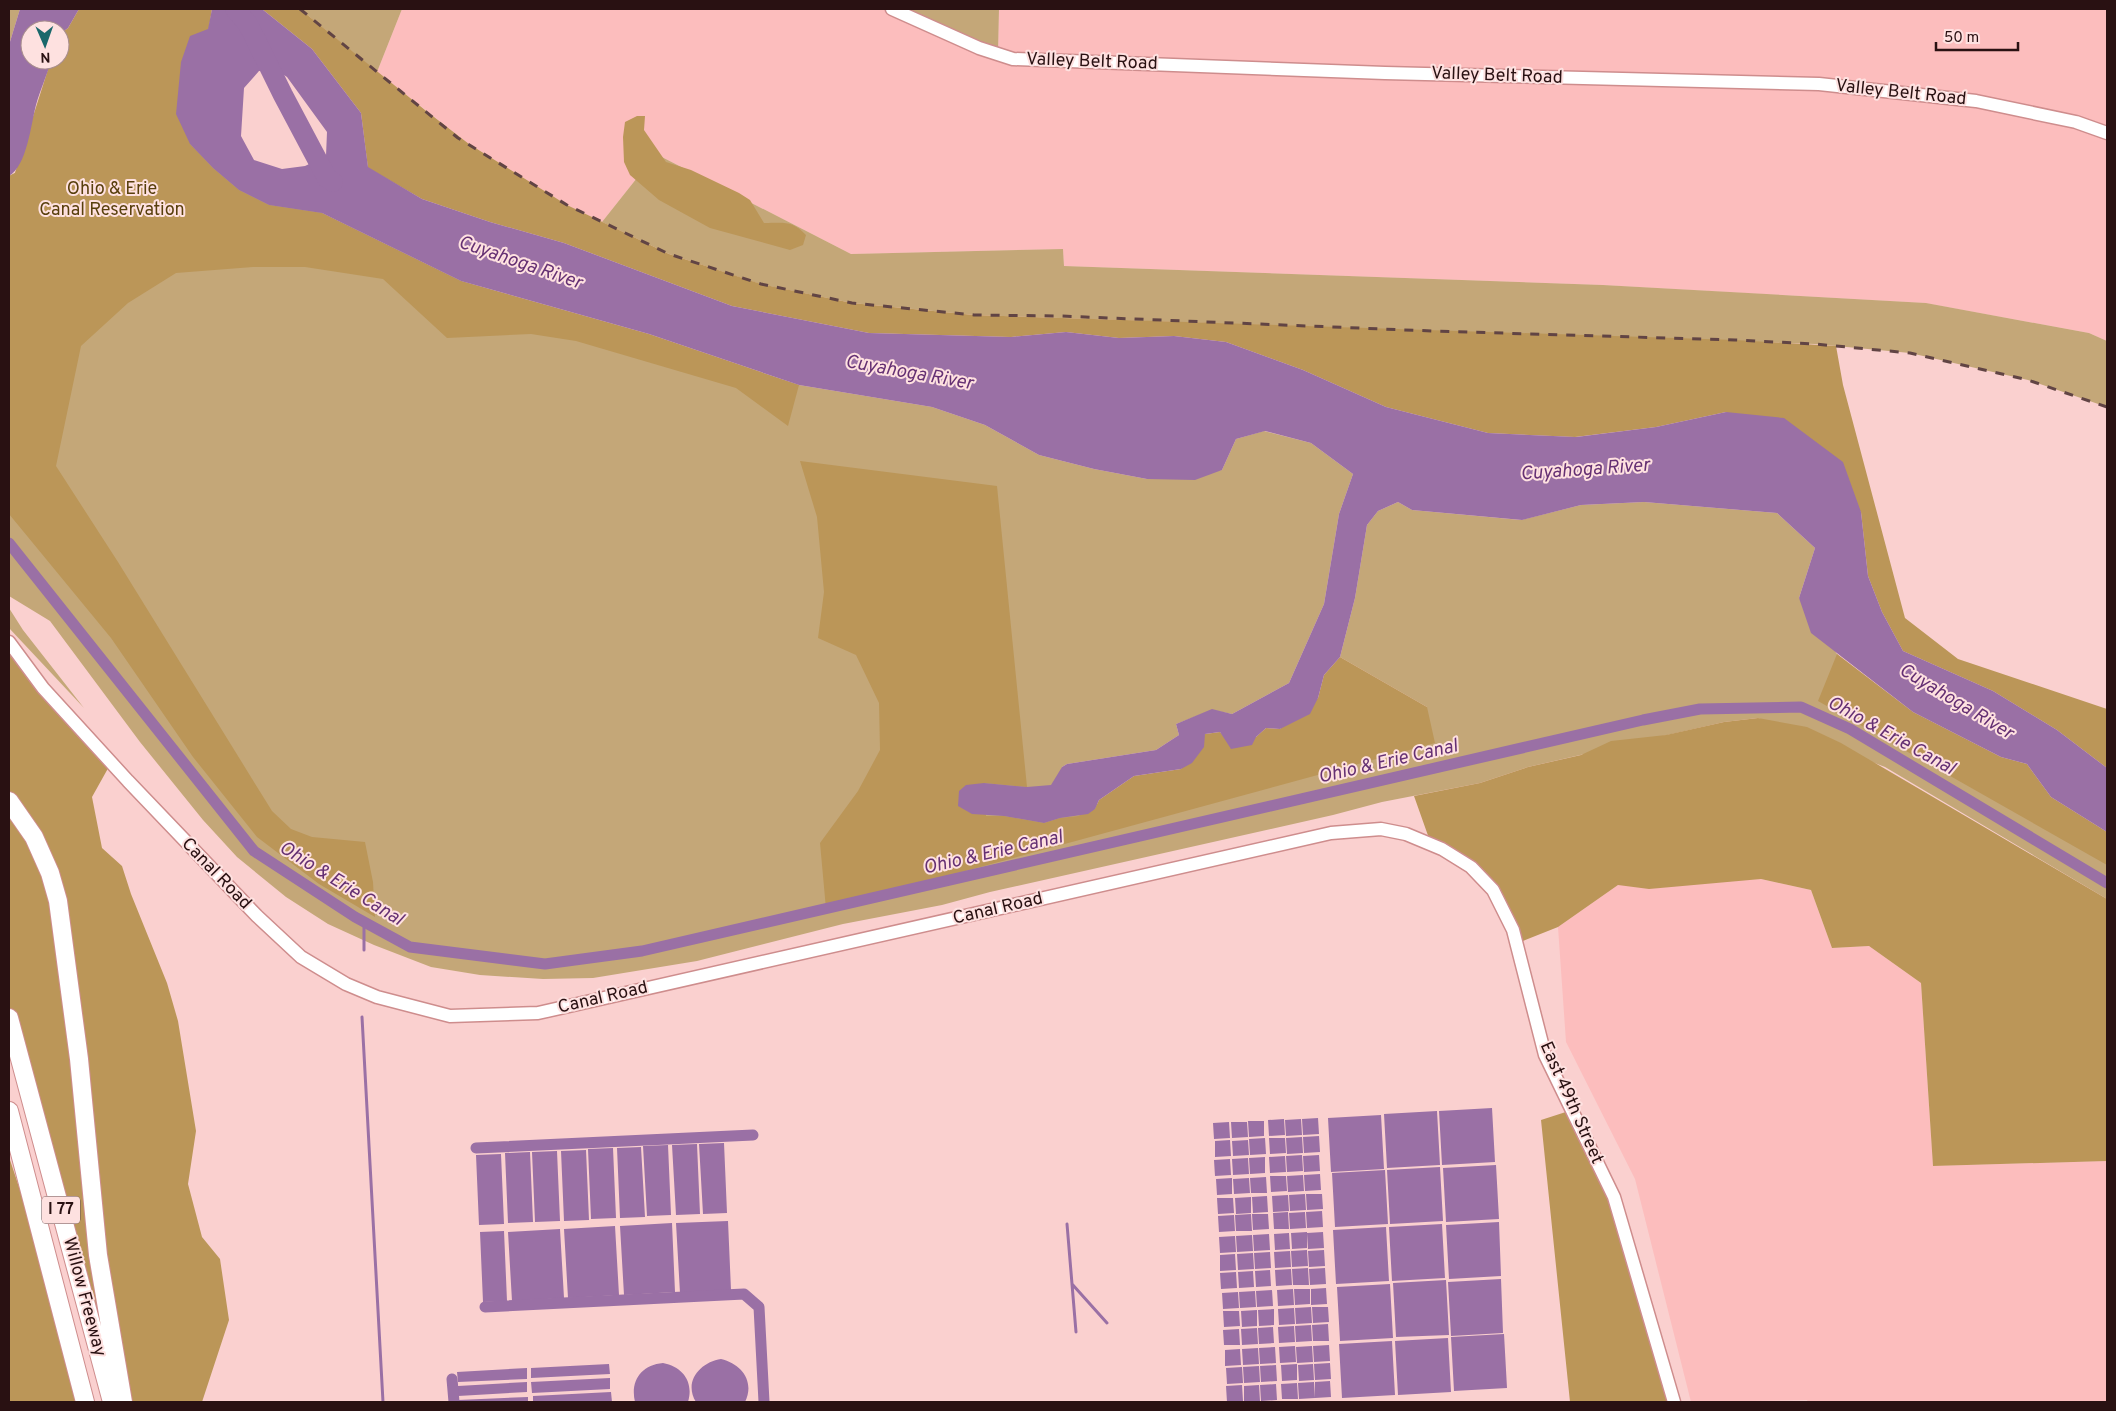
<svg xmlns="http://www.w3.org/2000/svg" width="2116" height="1411" font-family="Overpass,sans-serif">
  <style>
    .built { fill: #fcbdbd }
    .green { fill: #c4a778 }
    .forest { fill: #bb9658 }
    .water { fill: #9a70a5; fill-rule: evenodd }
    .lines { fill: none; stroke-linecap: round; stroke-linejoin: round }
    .stream { stroke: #9a70a5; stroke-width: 3 }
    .canal { stroke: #9a70a5; stroke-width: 11 }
    .river { stroke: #9a70a5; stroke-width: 20 }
    .minor-casing { stroke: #ce8d8d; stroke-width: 15 }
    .highway-casing { stroke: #ce8d8d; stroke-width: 20 }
    .minor { stroke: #fff; stroke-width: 12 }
    .highway { stroke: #fff; stroke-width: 18 }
    .rail { stroke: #614444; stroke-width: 3; stroke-dasharray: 9 9; stroke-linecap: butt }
    .labels { text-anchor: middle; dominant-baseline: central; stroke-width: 4; stroke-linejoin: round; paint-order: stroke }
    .shield { fill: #fee1e0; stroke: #694f50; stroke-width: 1 }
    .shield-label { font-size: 16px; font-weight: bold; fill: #291112 }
    .street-label { font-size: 18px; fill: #291112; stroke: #fee1e0 }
    .park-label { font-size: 18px; fill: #583f0c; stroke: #fee1e0 }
    .water-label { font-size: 19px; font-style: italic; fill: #653073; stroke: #fee1e0 }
  </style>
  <rect width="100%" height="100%" fill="#fad0cf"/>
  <!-- built -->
  <path class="built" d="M 402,9 L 892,9 L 998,54 L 999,9 L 2107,9 L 2107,341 L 2089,333 L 1925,303 L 1603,285 L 1064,266 L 1063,249 L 851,254 L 656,154 L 602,222 L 567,205 L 469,144 L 377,72 Z
    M 1761,879 L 1811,890 L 1832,948 L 1869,946 L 1921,983 L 1933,1166 L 2107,1161 L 2107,1402 L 1808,1402 L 1807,1400 L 1691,1402 L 1635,1179 L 1566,1042 L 1558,927 L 1618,885 Z"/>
  <!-- green -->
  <path class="green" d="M 9,9 L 20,9 L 9,45 Z
    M 300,9 L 402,9 L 377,72 Z
    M 892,9 L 999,9 L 998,54 Z
    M 60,60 L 176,114 L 322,213 L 461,281 L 799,385 L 932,407 L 985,425 L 1039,455 L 1094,469 L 1147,479 L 1222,470 L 1236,439 L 1264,431 L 1311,443 L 1353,474 L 1339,514 L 1324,604 L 1289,683 L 1232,714 L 1212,710 L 1176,724 L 1179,735 L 1156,750 L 1067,764 L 1062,767 L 1056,816 L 1427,707 L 1340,657 L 1355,598 L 1367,525 L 1378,511 L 1398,502 L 1412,510 L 1521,520 L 1581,505 L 1644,502 L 1777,513 L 1815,548 L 1799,598 L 1837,654 L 1871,687 L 2107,834 L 2107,899 L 1885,767 L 1758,718 L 1724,722 L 1528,767 L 1480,783 L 1382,802 L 1333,815 L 990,892 L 942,905 L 843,924 L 697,961 L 593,978 L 543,979 L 480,975 L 431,967 L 374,945 L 328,924 L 286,897 L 237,857 L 203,820 L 140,742 L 50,621 L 9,596 L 9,176 L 15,173 Z
    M 656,154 L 851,254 L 1063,249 L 1064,266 L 1603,285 L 1926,303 L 2089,333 L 2107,341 L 2107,407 L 2028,380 L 1910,353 L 1815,344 L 974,315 L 852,303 L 760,284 L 669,254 L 602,222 Z
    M 9,608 L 23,630 L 84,708 L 9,628 Z"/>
  <!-- forest -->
  <path class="forest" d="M 79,9 L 212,9 L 190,144 L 213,168 L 239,190 L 269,205 L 322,213 L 461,281 L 649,334 L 799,385 L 788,426 L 736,388 L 576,341 L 531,334 L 447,338 L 383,279 L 305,267 L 253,267 L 176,273 L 128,303 L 81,346 L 56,466 L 118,562 L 272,811 L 291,829 L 312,837 L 365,842 L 373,882 L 375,917 L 319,884 L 257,837 L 193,757 L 111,638 L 9,514 L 9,176 L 15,173 L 51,60 L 60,60 L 60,34 L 68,28 Z
    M 262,9 L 300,9 L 425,110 L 469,144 L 567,205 L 669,254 L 761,284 L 852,303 L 974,315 L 1735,340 L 1836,346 L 1843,385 L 1905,618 L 1958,659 L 2107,709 L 2107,768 L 2057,730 L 1993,691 L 1903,651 L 1882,612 L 1868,576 L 1861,512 L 1726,412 L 1656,427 L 1575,437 L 1488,433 L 1386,407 L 1303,370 L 1226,342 L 1174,336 L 1119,338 L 1066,332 L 1011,337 L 869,333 L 732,306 L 564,243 L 490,222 L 422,199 L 368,168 L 361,113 L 312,49 Z
    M 637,116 L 645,116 L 644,130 L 666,162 L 691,170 L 739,193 L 750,200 L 764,223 C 784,223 792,220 806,235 L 803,245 L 790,250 L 710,228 L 659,200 L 630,175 L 624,162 L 623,137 L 625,122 Z
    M 800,461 L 997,486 L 1027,787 L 984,783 L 986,816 L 1004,816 L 1044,823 L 1060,818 L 1078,816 L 1095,809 L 1099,800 L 1134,776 L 1181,769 L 1205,734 L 1220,732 L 1227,740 L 1256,737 L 1266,728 L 1280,729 L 1318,698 L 1324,675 L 1340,657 L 1427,707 L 1435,743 L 826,909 L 820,843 L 858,791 L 880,750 L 879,703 L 856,655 L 818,638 L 824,592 L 817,517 Z
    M 9,642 L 111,763 L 92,797 L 102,848 L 122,866 L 131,894 L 167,983 L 178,1021 L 196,1131 L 188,1184 L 202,1237 L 220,1259 L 229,1320 L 202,1402 L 112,1402 L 9,1018 Z
    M 1837,654 L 1913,712 L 2001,757 L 2027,764 L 2051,797 L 2107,832 L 2107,865 L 1818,701 Z
    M 1758,718 L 1807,727 L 1841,743 L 2107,899 L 2107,1161 L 1933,1166 L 1921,983 L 1869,946 L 1832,948 L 1811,890 L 1761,879 L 1649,889 L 1618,885 L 1558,927 L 1518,943 L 1493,890 L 1431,844 L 1414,796 L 1480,783 L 1528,767 L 1581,755 L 1611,741 L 1666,735 L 1724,722 Z
    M 1572,1110 L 1614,1197 L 1674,1402 L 1570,1402 L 1541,1120 Z
    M 9,1157 L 62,1316 L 85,1402 L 9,1402 Z"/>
  <!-- water -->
  <path class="water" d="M 20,9 L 79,9 L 68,28 L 60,34 L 60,30 L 30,30 L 30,60 L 51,60 C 47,76 40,90 36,105 C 31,124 27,166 9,176 L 9,45 Z
    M 212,9 L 262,9 L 312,49 L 361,113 L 368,167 L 422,199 L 490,222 L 564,243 L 732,306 L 869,333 L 1011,337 L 1066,332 L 1119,338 L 1174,336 L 1226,342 L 1303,370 L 1386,407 L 1488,433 L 1576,437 L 1656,427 L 1726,412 L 1784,418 L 1843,462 L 1861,512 L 1868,576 L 1882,612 L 1903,651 L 1993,691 L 2057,730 L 2107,768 L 2107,832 L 2051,797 L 2027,764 L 2001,757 L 1913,712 L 1811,633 L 1799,598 L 1815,548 L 1777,513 L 1644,502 L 1581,505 L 1522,520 L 1412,510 L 1398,502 L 1378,511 L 1367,525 L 1355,598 L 1340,657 L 1324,675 L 1318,698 L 1310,714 L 1280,729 L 1266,728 L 1256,737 L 1252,745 L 1231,749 L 1220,732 L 1205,734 L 1204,747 L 1192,763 L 1181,769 L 1134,776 L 1099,800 L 1095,809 L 1088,814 L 1060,818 L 1044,823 L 1004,816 L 972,814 L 958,806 L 959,791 L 966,785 L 984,783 L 1027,787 L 1051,785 L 1062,767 L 1067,764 L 1156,750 L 1179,735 L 1176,724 L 1212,709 L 1232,714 L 1289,683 L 1324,604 L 1339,514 L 1353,474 L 1311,443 L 1265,431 L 1236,439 L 1222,470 L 1195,480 L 1147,479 L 1094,469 L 1039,455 L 985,425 L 932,407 L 799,385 L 649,334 L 461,281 L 322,213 L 269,205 L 239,190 L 213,168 L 190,144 L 176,114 L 181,62 L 190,36 L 208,29 ZM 275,69 L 287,77 L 327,132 L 326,156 L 305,166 L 282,169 L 254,160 L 241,136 L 244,88 L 259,71 Z
    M 1492,1108 L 1495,1162 L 1442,1165 L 1439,1111 Z
    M 1437,1111 L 1440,1165 L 1387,1168 L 1384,1114 Z
    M 1381,1115 L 1384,1169 L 1331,1172 L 1328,1118 Z
    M 1318,1118 L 1319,1134 L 1303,1135 L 1302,1119 Z
    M 1284,1119 L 1285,1135 L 1269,1136 L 1268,1120 Z
    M 1301,1119 L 1302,1135 L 1286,1136 L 1285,1120 Z
    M 1248,1121 L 1264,1121 L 1264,1136 L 1249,1137 Z
    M 1229,1122 L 1230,1138 L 1214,1139 L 1213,1123 Z
    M 1231,1122 L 1247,1122 L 1248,1137 L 1232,1138 Z
    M 1319,1136 L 1320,1152 L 1304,1153 L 1303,1137 Z
    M 1302,1137 L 1303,1153 L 1287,1154 L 1286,1138 Z
    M 1265,1138 L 1266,1154 L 1250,1155 L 1249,1139 Z
    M 1269,1138 L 1285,1138 L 1286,1153 L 1270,1154 Z
    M 1230,1140 L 1231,1156 L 1215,1157 L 1215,1141 Z
    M 1248,1140 L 1249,1155 L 1233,1156 L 1232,1141 Z
    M 724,1143 L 727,1213 L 703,1214 L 699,1144 Z
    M 697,1144 L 700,1214 L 676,1215 L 672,1145 Z
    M 668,1145 L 671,1215 L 647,1216 L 643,1146 Z
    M 641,1147 L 645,1217 L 620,1218 L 617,1148 Z
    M 613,1148 L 616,1218 L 591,1219 L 588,1149 Z
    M 586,1150 L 589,1220 L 564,1221 L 561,1151 Z
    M 557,1151 L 560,1221 L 535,1222 L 532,1152 Z
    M 530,1152 L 533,1222 L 508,1223 L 505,1153 Z
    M 501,1154 L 504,1224 L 479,1225 L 476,1155 Z
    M 1302,1155 L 1303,1171 L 1287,1172 L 1286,1156 Z
    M 1319,1155 L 1320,1171 L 1304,1172 L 1303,1156 Z
    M 1285,1156 L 1286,1172 L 1270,1173 L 1269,1157 Z
    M 1265,1157 L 1265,1173 L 1250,1174 L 1249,1158 Z
    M 1248,1158 L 1249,1174 L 1233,1175 L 1232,1159 Z
    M 1230,1159 L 1231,1175 L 1215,1176 L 1214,1160 Z
    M 1496,1165 L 1499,1219 L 1446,1222 L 1443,1168 Z
    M 1440,1167 L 1443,1221 L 1390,1224 L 1387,1170 Z
    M 1385,1170 L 1388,1224 L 1335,1227 L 1332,1173 Z
    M 1320,1174 L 1321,1190 L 1305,1191 L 1304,1175 Z
    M 1303,1175 L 1304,1191 L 1288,1192 L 1287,1176 Z
    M 1270,1176 L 1286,1176 L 1287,1191 L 1271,1192 Z
    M 1266,1177 L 1267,1193 L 1251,1193 L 1250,1178 Z
    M 1232,1178 L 1232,1194 L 1217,1195 L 1216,1179 Z
    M 1249,1178 L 1250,1193 L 1234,1194 L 1233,1179 Z
    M 1305,1194 L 1306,1210 L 1290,1211 L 1289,1195 Z
    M 1306,1194 L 1322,1194 L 1323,1209 L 1307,1210 Z
    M 1288,1195 L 1289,1211 L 1273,1212 L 1272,1196 Z
    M 1267,1196 L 1268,1212 L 1253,1213 L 1252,1197 Z
    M 1251,1197 L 1251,1213 L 1236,1214 L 1235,1198 Z
    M 1217,1198 L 1233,1198 L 1234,1213 L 1218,1214 Z
    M 1322,1211 L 1323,1227 L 1307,1228 L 1306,1212 Z
    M 1288,1212 L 1289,1229 L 1274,1229 L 1273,1213 Z
    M 1305,1212 L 1306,1228 L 1290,1229 L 1289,1213 Z
    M 1251,1214 L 1252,1231 L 1236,1231 L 1235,1215 Z
    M 1252,1214 L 1268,1214 L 1269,1229 L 1253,1230 Z
    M 1234,1215 L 1235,1231 L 1219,1232 L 1218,1216 Z
    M 728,1221 L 731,1290 L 680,1293 L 676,1223 Z
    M 1499,1222 L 1501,1276 L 1449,1279 L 1446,1225 Z
    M 672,1223 L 675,1292 L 624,1295 L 620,1226 Z
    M 1442,1224 L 1445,1278 L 1392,1281 L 1389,1227 Z
    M 615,1226 L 619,1295 L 568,1298 L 564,1229 Z
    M 1386,1227 L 1389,1281 L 1336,1284 L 1333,1230 Z
    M 560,1229 L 564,1298 L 512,1301 L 508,1232 Z
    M 504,1231 L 507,1301 L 483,1302 L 480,1232 Z
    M 1307,1232 L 1307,1248 L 1292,1249 L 1291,1233 Z
    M 1323,1232 L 1324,1248 L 1308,1249 L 1307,1233 Z
    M 1289,1233 L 1290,1249 L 1275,1250 L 1274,1234 Z
    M 1269,1234 L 1270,1250 L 1254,1251 L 1253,1235 Z
    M 1252,1235 L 1253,1251 L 1237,1252 L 1236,1236 Z
    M 1235,1236 L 1236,1252 L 1220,1253 L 1219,1237 Z
    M 1307,1250 L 1308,1266 L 1292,1267 L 1291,1251 Z
    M 1324,1250 L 1325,1266 L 1309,1267 L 1308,1251 Z
    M 1290,1251 L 1291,1267 L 1275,1268 L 1274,1252 Z
    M 1270,1252 L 1271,1268 L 1255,1269 L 1254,1253 Z
    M 1253,1253 L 1254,1269 L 1238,1270 L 1237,1254 Z
    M 1235,1254 L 1236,1270 L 1220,1271 L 1220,1255 Z
    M 1308,1268 L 1309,1285 L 1293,1285 L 1292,1269 Z
    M 1325,1268 L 1326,1284 L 1310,1285 L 1309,1269 Z
    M 1291,1269 L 1292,1285 L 1276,1286 L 1275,1270 Z
    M 1270,1270 L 1271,1286 L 1256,1287 L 1255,1271 Z
    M 1253,1271 L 1254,1287 L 1239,1288 L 1238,1272 Z
    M 1236,1272 L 1237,1288 L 1221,1289 L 1220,1273 Z
    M 1501,1279 L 1503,1333 L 1451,1336 L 1448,1282 Z
    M 1446,1280 L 1449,1335 L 1396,1337 L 1393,1283 Z
    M 1390,1284 L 1393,1338 L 1340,1341 L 1337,1287 Z
    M 1326,1288 L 1327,1304 L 1311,1305 L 1311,1289 Z
    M 1293,1289 L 1294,1305 L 1278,1306 L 1277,1290 Z
    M 1294,1289 L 1310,1289 L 1310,1304 L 1295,1305 Z
    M 1272,1290 L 1273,1306 L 1257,1307 L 1256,1291 Z
    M 1255,1291 L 1256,1307 L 1240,1308 L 1239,1292 Z
    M 1238,1292 L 1239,1308 L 1223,1309 L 1222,1293 Z
    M 1311,1307 L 1312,1323 L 1296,1324 L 1295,1308 Z
    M 1312,1307 L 1328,1307 L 1329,1322 L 1313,1323 Z
    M 1294,1308 L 1295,1324 L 1279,1325 L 1278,1309 Z
    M 1274,1309 L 1274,1325 L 1259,1326 L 1258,1310 Z
    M 1257,1310 L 1257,1326 L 1242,1327 L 1241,1311 Z
    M 1223,1311 L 1239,1311 L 1240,1326 L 1224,1327 Z
    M 1328,1324 L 1329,1341 L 1313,1341 L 1312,1325 Z
    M 1311,1325 L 1312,1341 L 1296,1342 L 1295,1326 Z
    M 1294,1326 L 1295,1342 L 1279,1343 L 1278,1327 Z
    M 1273,1327 L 1274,1343 L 1259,1344 L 1258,1328 Z
    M 1257,1328 L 1258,1344 L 1242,1345 L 1241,1329 Z
    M 1239,1329 L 1240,1345 L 1224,1345 L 1223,1330 Z
    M 1504,1334 L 1507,1388 L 1454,1391 L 1451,1337 Z
    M 1448,1338 L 1451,1392 L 1398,1395 L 1395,1341 Z
    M 1392,1341 L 1395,1395 L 1342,1398 L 1339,1344 Z
    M 1329,1345 L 1330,1361 L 1314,1362 L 1313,1346 Z
    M 1295,1346 L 1296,1362 L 1280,1363 L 1279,1347 Z
    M 1312,1346 L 1313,1362 L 1297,1363 L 1296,1347 Z
    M 1275,1347 L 1276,1363 L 1260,1364 L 1259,1348 Z
    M 1258,1348 L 1259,1364 L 1243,1365 L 1242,1349 Z
    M 1240,1349 L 1241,1365 L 1225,1366 L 1225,1350 Z
    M 721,1359 C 742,1364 755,1382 745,1402 L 696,1402 C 683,1381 701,1362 721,1359 Z
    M 663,1363 C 683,1367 694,1382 688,1402 L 635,1402 C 630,1381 641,1365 663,1363 Z
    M 1330,1363 L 1331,1379 L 1315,1380 L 1314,1364 Z
    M 609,1364 L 610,1374 L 531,1378 L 531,1368 Z
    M 1297,1364 L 1297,1380 L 1282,1381 L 1281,1365 Z
    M 1313,1364 L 1314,1380 L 1299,1381 L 1298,1365 Z
    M 1276,1365 L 1277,1381 L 1261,1382 L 1260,1366 Z
    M 1259,1366 L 1260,1382 L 1244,1383 L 1243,1367 Z
    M 1242,1367 L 1243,1383 L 1227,1384 L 1226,1368 Z
    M 527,1368 L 527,1379 L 458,1382 L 457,1372 Z
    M 610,1378 L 610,1389 L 532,1393 L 531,1382 Z
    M 1330,1381 L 1331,1397 L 1315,1398 L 1315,1382 Z
    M 527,1382 L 527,1392 L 458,1396 L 458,1386 Z
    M 1314,1382 L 1315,1398 L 1299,1399 L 1298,1383 Z
    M 1297,1383 L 1298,1399 L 1282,1399 L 1281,1384 Z
    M 1276,1384 L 1277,1400 L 1261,1401 L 1260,1385 Z
    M 1242,1385 L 1243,1401 L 1227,1402 L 1226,1386 Z
    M 1259,1385 L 1260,1401 L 1244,1401 L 1244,1386 Z
    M 611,1392 L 612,1402 L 533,1402 L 533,1396 Z
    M 528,1397 L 528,1402 L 458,1402 L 458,1400 Z"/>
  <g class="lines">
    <!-- stream -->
    <path class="stream" d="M 364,950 L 364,922
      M 362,1017 L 383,1402
      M 1067,1224 L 1076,1332
      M 1072,1284 L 1107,1323"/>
    <!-- canal -->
    <path class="canal" d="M 9,543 L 254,851 L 355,917 L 410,947 L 545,964 L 642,951 L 1643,720 L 1700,709 L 1801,707 L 1850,729 L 2107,883
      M 476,1148 L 753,1135
      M 485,1307 L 744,1294 L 759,1307 L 764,1402
      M 452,1379 L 454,1402"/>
    <!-- river -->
    <path class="river" d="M 235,9 L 248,24 L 283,95 L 327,178 L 333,182"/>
    <defs>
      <path id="minor" d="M 892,9 L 979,48 L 1013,59 L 1385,73 L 1819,84 L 1976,101 L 2076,122 L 2107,133
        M 9,642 L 43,688 L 128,781 L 257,916 L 301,957 L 346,984 L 377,997 L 450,1016 L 538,1013 L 1331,833 L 1381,829 L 1406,834 L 1442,849 L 1471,867 L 1493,890 L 1513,930 L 1545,1055 L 1614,1197 L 1674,1402"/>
      <path id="highway" d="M 9,801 L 34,837 L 50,873 L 58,901 L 79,1059 L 98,1255 L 123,1402
        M 9,1018 L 112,1402
        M 9,1111 L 85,1402"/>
    </defs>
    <!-- minor casing -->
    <use href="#minor" class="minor-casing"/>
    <!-- highway casing -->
    <use href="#highway" class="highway-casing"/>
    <!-- minor -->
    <use href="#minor" class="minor"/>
    <!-- highway -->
    <use href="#highway" class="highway"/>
    <!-- rail -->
    <path class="rail" d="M 300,9 L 458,138 L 567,205 L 669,254 L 761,284 L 852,303 L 974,315 L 1060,316 L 1432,331 L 1735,340 L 1815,344 L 1910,353 L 2028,380 L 2107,407"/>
  </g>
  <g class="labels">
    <!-- shield labels -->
    <rect class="shield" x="42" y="1196.5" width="38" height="27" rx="4"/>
    <g class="shield-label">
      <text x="61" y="1210">I 77</text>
    </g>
    <!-- street labels -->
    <g class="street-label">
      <text transform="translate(1092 62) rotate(2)">Valley Belt Road</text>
      <text transform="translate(1497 76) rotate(2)">Valley Belt Road</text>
      <text transform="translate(1901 93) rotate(6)">Valley Belt Road</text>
      <text transform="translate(216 874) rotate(46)">Canal Road</text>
      <text transform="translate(998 909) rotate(-13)">Canal Road</text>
      <text transform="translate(603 998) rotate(-13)">Canal Road</text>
      <text transform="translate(1571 1103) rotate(66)">East 49th Street</text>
      <text transform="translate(84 1297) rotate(75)">Willow Freeway</text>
    </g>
    <!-- park labels -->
    <g class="park-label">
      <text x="112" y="189">Ohio &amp; Erie<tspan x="112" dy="21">Canal Reservation</tspan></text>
    </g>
    <!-- water labels -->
    <g class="water-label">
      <text transform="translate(520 263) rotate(19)">Cuyahoga River</text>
      <text transform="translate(909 373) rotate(10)">Cuyahoga River</text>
      <text transform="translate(1585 470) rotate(-4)">Cuyahoga River</text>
      <text transform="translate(1956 702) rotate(31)">Cuyahoga River</text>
      <text transform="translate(1891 736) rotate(29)">Ohio &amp; Erie Canal</text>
      <text transform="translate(1388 762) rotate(-13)">Ohio &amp; Erie Canal</text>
      <text transform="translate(993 853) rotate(-13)">Ohio &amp; Erie Canal</text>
      <text transform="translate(341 884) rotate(32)">Ohio &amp; Erie Canal</text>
    </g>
  </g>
  <!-- border -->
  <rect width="2116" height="1411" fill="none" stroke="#291112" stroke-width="20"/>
  <!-- north arrow -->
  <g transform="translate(45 45) rotate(178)"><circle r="24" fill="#fee1e0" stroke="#a98e8e"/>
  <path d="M0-4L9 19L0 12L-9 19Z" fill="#1a686b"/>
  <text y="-8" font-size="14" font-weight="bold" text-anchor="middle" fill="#291112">N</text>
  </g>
  <!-- scale -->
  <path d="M1936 42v8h82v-8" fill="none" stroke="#291112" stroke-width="2.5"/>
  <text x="1944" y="42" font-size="15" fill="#291112" stroke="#fee1e0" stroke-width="4" paint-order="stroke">50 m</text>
</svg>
